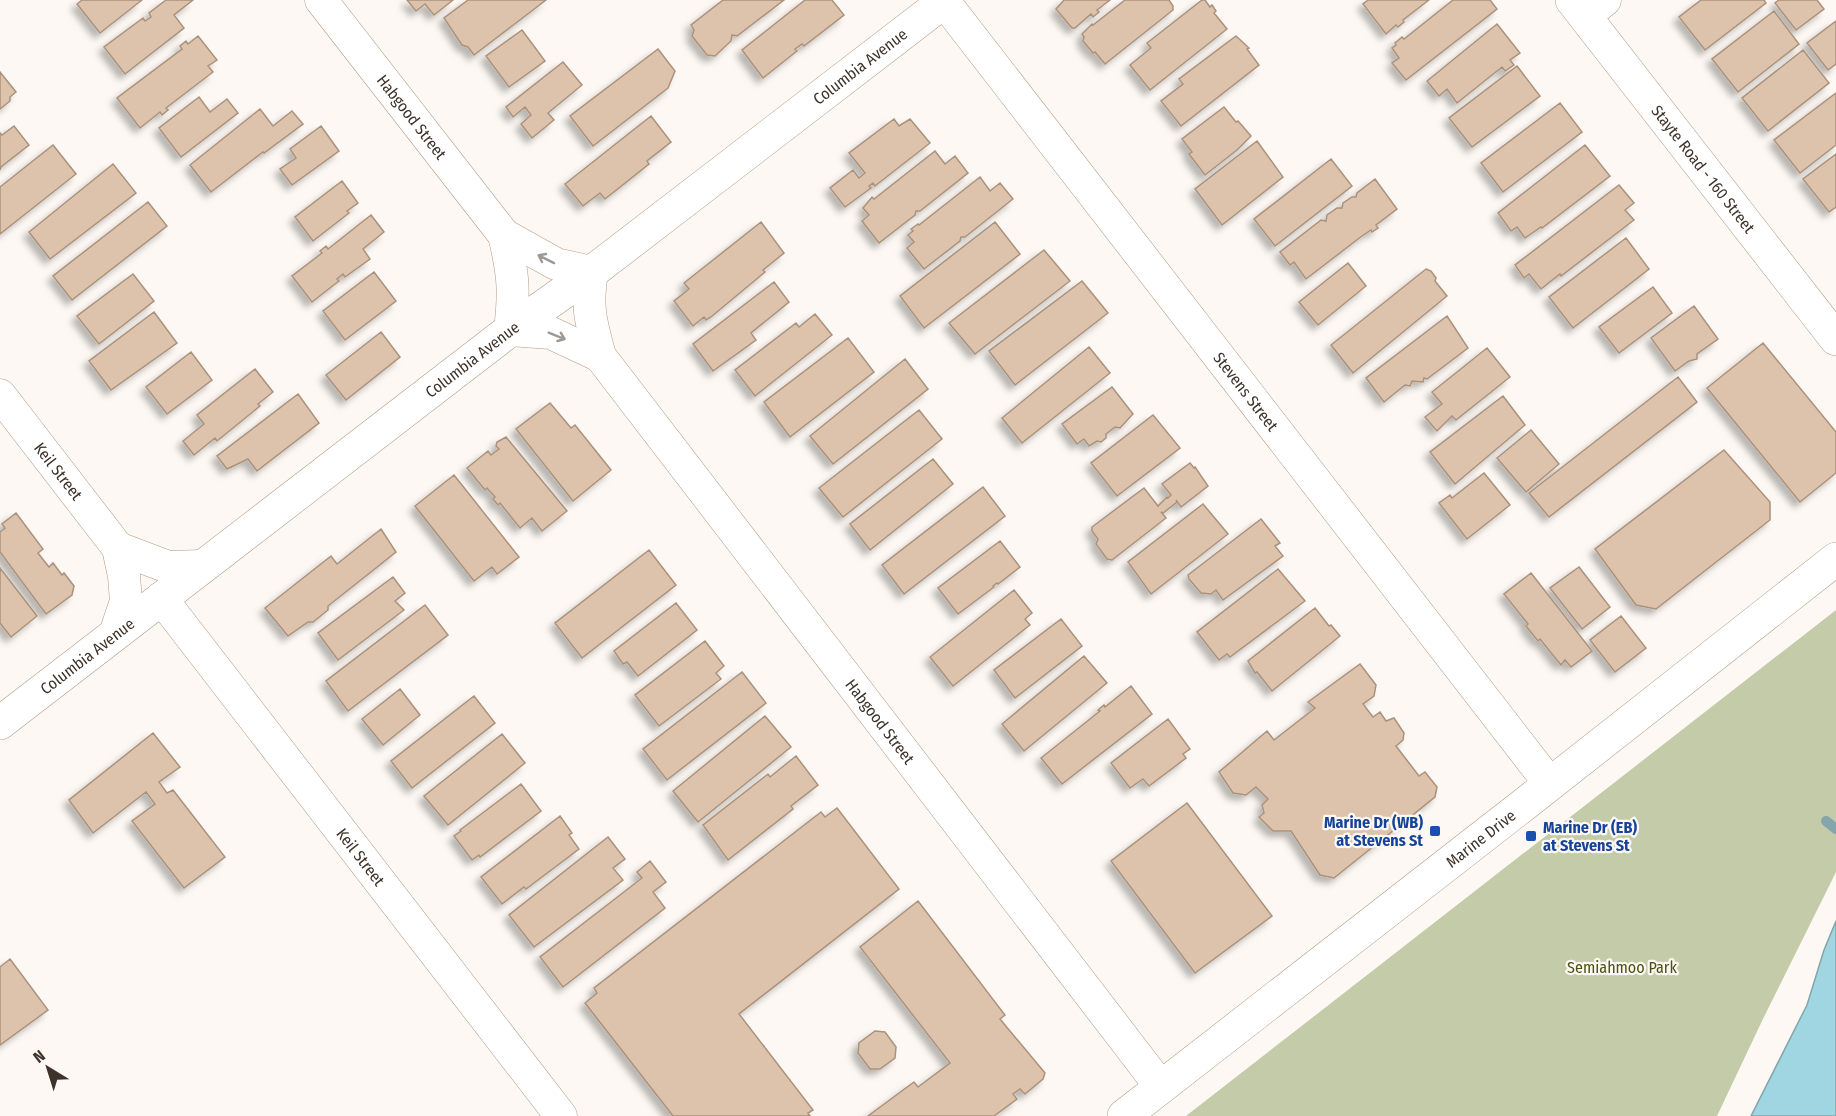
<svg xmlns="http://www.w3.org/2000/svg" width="1836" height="1116" font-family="'Fira Sans Condensed',sans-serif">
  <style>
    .green { fill: #c3cba9 }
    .water { fill: #a0d6e2; stroke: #83a5ab; stroke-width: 1.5 }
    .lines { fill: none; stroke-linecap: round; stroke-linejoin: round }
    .stream { stroke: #83a5ab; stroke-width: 10 }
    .building { fill: #ddc2ac; stroke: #ab927d; stroke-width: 1.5; filter: url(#shadow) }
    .street-casing { stroke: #b39a85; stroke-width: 33 }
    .secondary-casing { stroke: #b39a85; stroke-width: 34 }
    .street { stroke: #fff; stroke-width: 32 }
    .secondary { stroke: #fff; stroke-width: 33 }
    .oneway { stroke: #9e9995 }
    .transit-dot { fill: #1a4fb4; stroke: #fdf8f3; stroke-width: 2 }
    .labels { text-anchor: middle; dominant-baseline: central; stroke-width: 4.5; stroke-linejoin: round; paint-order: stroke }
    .street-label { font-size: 16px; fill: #3e332b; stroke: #fdf8f3 }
    .transit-label { font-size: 16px; font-weight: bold; fill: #164399; stroke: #fdf8f3; text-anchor: end }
    .park-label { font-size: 16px; fill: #495311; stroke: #fdf8f3 }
  </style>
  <defs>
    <filter id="shadow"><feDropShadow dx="-5.5" dy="5.5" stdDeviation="3" flood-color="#0004"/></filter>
  </defs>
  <rect width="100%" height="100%" fill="#fdf8f3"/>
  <!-- green -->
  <path class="green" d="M 1836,610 L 1836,872 L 1762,1021 L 1717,1116 L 1186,1116 Z"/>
  <!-- water -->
  <path class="water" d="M 1836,921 L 1836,1116 L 1751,1116 L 1807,1005 L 1824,950 Z"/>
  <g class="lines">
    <!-- stream -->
    <path class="stream" d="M 1826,821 L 1836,829"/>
  </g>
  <!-- building -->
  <path class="building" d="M 142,0 L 100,33 L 77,4 L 82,0 Z
    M 166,0 L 193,0 L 174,15 L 184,28 L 125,74 L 104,47 L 143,18 L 145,21 L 151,17 L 149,13 Z
    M 407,0 L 453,0 L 434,15 L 425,4 L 416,11 Z
    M 468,0 L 546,0 L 474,55 L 468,47 L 462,45 L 444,18 Z
    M 723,0 L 784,0 L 737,36 L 732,35 L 731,41 L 715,56 L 707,55 L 692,36 L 694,30 L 691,25 Z
    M 805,0 L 832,0 L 844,15 L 804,46 L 802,44 L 795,49 L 797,51 L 763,78 L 742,50 Z
    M 1064,0 L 1110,0 L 1097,10 L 1099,12 L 1093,17 L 1091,14 L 1075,28 L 1072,28 L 1056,9 Z
    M 1125,0 L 1169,0 L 1173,6 L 1173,10 L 1105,64 L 1095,52 L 1093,53 L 1083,41 L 1084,37 L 1082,34 L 1092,24 L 1093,25 Z
    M 1202,0 L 1205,0 L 1210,7 L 1212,5 L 1216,11 L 1214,13 L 1227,29 L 1150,90 L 1130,65 L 1151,48 L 1147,43 Z
    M 1429,0 L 1403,20 L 1404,22 L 1398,27 L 1396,25 L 1386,34 L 1363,4 L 1368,0 Z
    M 1490,0 L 1497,9 L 1406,80 L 1392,63 L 1399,58 L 1392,48 L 1396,45 L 1395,43 L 1402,37 L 1404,39 L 1453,0 Z
    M 1701,0 L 1764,0 L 1766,3 L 1705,50 L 1679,17 Z
    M 1779,0 L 1817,0 L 1824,9 L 1796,30 L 1775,3 Z
    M 1774,11 L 1799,44 L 1738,92 L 1712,59 Z
    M 1836,21 L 1836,64 L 1828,70 L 1807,43 Z
    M 1497,24 L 1520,53 L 1510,60 L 1514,65 L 1505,71 L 1502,67 L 1457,103 L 1447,89 L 1439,96 L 1427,81 Z
    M 522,30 L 545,61 L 509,87 L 486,56 Z
    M 198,36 L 217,60 L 208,66 L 213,72 L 166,108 L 168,110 L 162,115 L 160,112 L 140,128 L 117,98 L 182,49 L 180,46 L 186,41 L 188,44 Z
    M 1236,36 L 1249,48 L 1247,49 L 1259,65 L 1181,126 L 1161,101 L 1183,84 L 1179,79 Z
    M 658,49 L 675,71 L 668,88 L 593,146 L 570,116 Z
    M 1803,50 L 1829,83 L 1768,131 L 1742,98 Z
    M 563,62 L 582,85 L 548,113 L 554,120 L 532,138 L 521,124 L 531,115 L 525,107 L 513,117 L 506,107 Z
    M 1517,66 L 1540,96 L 1472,147 L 1449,118 Z
    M 0,72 L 16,92 L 10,97 L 10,101 L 0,109 Z
    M 1836,93 L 1836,145 L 1800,173 L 1774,140 Z
    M 199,97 L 210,112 L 227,99 L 238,113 L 181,157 L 159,128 Z
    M 1560,103 L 1582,132 L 1503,192 L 1481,163 Z
    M 1224,107 L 1236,122 L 1238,121 L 1251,136 L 1237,150 L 1205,175 L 1189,154 L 1192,152 L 1182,139 Z
    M 260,109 L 273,126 L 292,111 L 303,124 L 264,153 L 263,152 L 211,192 L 190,165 Z
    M 651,116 L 671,142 L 647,161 L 649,164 L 605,199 L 600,193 L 583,206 L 565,184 Z
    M 894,119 L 899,126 L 910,119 L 930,143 L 875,186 L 873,183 L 869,186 L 871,188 L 845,207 L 830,188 L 853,170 L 859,178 L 865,173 L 849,153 Z
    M 14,126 L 29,145 L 1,167 L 0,170 L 0,133 L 2,135 Z
    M 321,126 L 339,151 L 292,185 L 280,169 L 296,158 L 290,149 Z
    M 1257,141 L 1283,177 L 1222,225 L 1195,189 Z
    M 53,145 L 76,174 L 0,234 L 0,187 Z
    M 1585,145 L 1610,176 L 1542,228 L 1541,227 L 1525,238 L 1517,227 L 1511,231 L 1498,213 Z
    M 935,151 L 945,164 L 955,156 L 968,173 L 920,211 L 916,211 L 915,215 L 879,243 L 862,221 L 869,215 L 863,208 L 872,197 L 874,199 Z
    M 1836,154 L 1836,207 L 1829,212 L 1803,179 Z
    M 1331,159 L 1352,186 L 1275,246 L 1254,219 Z
    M 113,164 L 136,193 L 50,259 L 29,232 Z
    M 980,177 L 990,191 L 1000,183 L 1013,199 L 965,237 L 961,237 L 960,241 L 924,269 L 907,248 L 914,242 L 908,235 L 913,231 L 911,229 L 918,224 L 919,225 Z
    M 1375,179 L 1397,209 L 1376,225 L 1378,228 L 1372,232 L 1371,230 L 1362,236 L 1306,279 L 1294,262 L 1290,265 L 1280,252 L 1321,220 L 1326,221 L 1327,215 L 1337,208 L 1342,208 L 1343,203 L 1352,197 L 1356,197 L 1357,193 Z
    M 342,181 L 358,203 L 347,211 L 349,213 L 313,241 L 295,217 Z
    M 1619,185 L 1634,203 L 1625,210 L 1634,220 L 1561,276 L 1560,274 L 1541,289 L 1529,274 L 1524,278 L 1515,265 Z
    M 148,202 L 167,226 L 72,300 L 53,276 Z
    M 371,215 L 384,232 L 363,249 L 370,259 L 345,277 L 343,274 L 337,279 L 339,281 L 312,302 L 292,276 L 322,253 L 320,251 L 326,246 L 328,249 Z
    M 761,222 L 784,253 L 763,270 L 765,272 L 711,317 L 706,320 L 704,317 L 693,326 L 674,301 L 689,289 L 684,283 Z
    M 995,222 L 1020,254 L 924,328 L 900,296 Z
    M 1626,238 L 1649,269 L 1573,328 L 1549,297 Z
    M 1044,250 L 1070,281 L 975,354 L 949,323 Z
    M 1348,263 L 1366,286 L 1318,325 L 1299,302 Z
    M 1426,269 L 1431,271 L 1436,278 L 1435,281 L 1447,296 L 1353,373 L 1331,345 Z
    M 374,272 L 396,301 L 345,340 L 323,311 Z
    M 133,274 L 154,301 L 99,344 L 77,316 Z
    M 1082,281 L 1108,313 L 1015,385 L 989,351 Z
    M 774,282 L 789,302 L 751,333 L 756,340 L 713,371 L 693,344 Z
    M 1653,287 L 1672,313 L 1619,353 L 1599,327 Z
    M 1694,306 L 1718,339 L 1697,354 L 1697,359 L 1689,361 L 1675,371 L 1651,338 Z
    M 154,312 L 177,343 L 111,390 L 89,361 Z
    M 815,314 L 832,335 L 755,396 L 735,370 L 796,323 L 799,327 Z
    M 1447,316 L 1468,348 L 1427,379 L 1424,378 L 1423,382 L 1412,381 L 1410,386 L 1405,385 L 1384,402 L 1366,378 Z
    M 381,332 L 400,357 L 346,400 L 326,375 Z
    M 848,338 L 874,372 L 790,437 L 764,402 Z
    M 1763,343 L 1836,432 L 1836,473 L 1800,502 L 1707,388 Z
    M 1089,347 L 1110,373 L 1022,443 L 1002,418 Z
    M 1487,348 L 1510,377 L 1456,420 L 1452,416 L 1437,431 L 1425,417 L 1442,404 L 1432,392 Z
    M 191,352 L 212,380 L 167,414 L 146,387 Z
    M 905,359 L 928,389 L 833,464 L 810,436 Z
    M 255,369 L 273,392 L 258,404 L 260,406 L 217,441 L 215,438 L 194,455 L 183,441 L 204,424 L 197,415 Z
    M 1678,377 L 1697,402 L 1549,517 L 1529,493 Z
    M 1112,387 L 1133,414 L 1120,428 L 1115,427 L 1106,434 L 1106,438 L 1101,442 L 1097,441 L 1089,446 L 1084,439 L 1077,444 L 1062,424 Z
    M 298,394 L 319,423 L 257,471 L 248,459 L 227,469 L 217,456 Z
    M 1503,396 L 1525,425 L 1455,484 L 1430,452 Z
    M 550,403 L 571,428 L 575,425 L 611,470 L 573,501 L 516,429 Z
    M 919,410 L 942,439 L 843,517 L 819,488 Z
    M 1153,415 L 1180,448 L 1117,496 L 1091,463 Z
    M 1531,430 L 1559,464 L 1526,492 L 1497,458 Z
    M 506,437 L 567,511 L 542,531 L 532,518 L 520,528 L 500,503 L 498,505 L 493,499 L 495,497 L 487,488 L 485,490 L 467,468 L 488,451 L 491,455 L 499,449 L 496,446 L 497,442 Z
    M 1724,450 L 1770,502 L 1770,520 L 1656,609 L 1636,605 L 1595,549 Z
    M 933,459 L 953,484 L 870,550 L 850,524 Z
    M 1190,463 L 1194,468 L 1195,467 L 1208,486 L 1181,507 L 1176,500 L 1177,502 L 1163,513 L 1161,512 L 1166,518 L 1112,560 L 1107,559 L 1096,544 L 1098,539 L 1092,531 L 1092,527 L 1144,488 L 1158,506 L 1167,497 L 1168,498 L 1171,495 L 1162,484 Z
    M 1484,473 L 1510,505 L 1467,539 L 1439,503 L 1450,495 L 1452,498 Z
    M 454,475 L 519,557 L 497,574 L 492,567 L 474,581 L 415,506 Z
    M 983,487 L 1005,516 L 904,594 L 882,565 Z
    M 1203,504 L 1228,534 L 1151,594 L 1128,562 Z
    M 16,513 L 43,549 L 38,553 L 49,567 L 53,563 L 62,575 L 64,573 L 74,586 L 72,595 L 46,614 L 0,552 L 0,532 L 5,528 L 2,524 Z
    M 1261,519 L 1280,543 L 1275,546 L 1283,556 L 1223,600 L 1216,590 L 1211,594 L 1201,593 L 1189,579 L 1188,575 Z
    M 381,529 L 396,552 L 328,606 L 328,610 L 313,622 L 308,622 L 288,636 L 265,608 L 331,556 L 337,564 Z
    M 1000,541 L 1020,567 L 998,584 L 997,583 L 993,586 L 994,587 L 958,614 L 938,588 Z
    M 649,550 L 676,585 L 582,658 L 555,623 Z
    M 1579,567 L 1610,607 L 1582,629 L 1550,588 Z
    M 0,568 L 37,616 L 11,637 L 0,623 Z
    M 1278,569 L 1305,601 L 1230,657 L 1227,654 L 1219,660 L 1197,632 Z
    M 1531,573 L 1592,651 L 1571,667 L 1565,660 L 1561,665 L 1540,639 L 1538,641 L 1526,626 L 1528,624 L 1504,594 Z
    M 393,577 L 405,593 L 395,601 L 404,610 L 338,660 L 318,633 Z
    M 1014,590 L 1032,613 L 1025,619 L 1030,625 L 953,686 L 930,657 Z
    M 676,603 L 697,630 L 638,676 L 627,662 L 623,664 L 614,651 Z
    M 425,605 L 448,635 L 348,711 L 326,681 Z
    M 1315,608 L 1329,626 L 1331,625 L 1340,636 L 1272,691 L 1257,672 L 1255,673 L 1248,661 Z
    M 1621,616 L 1646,648 L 1615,672 L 1590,640 Z
    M 1061,619 L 1082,646 L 1015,698 L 994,670 Z
    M 705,641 L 724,666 L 716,673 L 721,679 L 659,726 L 635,695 Z
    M 1084,656 L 1107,683 L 1024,751 L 1002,724 Z
    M 1360,664 L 1376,685 L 1374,696 L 1363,704 L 1373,717 L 1380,712 L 1386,721 L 1394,718 L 1404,733 L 1403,740 L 1396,746 L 1419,776 L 1425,772 L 1437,787 L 1435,797 L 1334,878 L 1320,875 L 1291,831 L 1273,831 L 1259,817 L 1264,813 L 1262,805 L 1268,799 L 1256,787 L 1246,795 L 1233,793 L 1219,772 L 1267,731 L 1274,740 L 1315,708 L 1308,702 Z
    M 742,672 L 766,703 L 667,780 L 643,749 Z
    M 1131,686 L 1152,714 L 1062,784 L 1041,758 L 1100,711 L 1098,710 L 1104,705 L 1105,707 Z
    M 400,689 L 420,715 L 383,745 L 362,719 Z
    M 474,696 L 495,723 L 412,788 L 391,761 Z
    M 765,716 L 791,747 L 698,822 L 673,791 Z
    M 1168,719 L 1190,749 L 1183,754 L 1186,758 L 1149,786 L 1143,779 L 1130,788 L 1111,763 Z
    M 153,733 L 180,767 L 159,782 L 167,793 L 173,790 L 225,857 L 184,888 L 132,821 L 155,804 L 146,792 L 93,833 L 69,800 Z
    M 502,734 L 525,763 L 448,825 L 424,796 Z
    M 796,756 L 818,785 L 791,806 L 793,809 L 728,860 L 703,825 L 768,774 L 770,777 Z
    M 521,784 L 541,811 L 480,857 L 479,855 L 472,860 L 454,836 L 461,831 L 460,830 Z
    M 1187,803 L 1272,916 L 1195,973 L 1111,861 Z
    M 837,808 L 899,889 L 739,1014 L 813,1110 L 808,1113 L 810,1116 L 673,1116 L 585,1003 L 597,993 L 594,988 L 821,812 L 825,817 Z
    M 560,816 L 572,833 L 569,835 L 579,849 L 534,883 L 526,889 L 524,887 L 502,904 L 481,877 Z
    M 608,837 L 625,859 L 613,868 L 623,880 L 534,947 L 509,915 Z
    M 650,861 L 666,882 L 653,892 L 665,908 L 563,987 L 540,957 L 642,878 L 637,872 Z
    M 918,901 L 1005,1015 L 1000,1019 L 1045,1073 L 1043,1079 L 1025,1094 L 1020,1089 L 1013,1094 L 1017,1099 L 994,1116 L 868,1116 L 914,1082 L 918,1087 L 950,1063 L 860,947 Z
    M 10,959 L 48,1010 L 0,1045 L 0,967 Z
    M 875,1031 L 885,1032 L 896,1047 L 895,1058 L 880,1069 L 870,1069 L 858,1053 L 859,1043 Z"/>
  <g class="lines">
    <defs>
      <g id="street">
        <path id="s1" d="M 321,0 L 504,235 L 556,264 L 592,272 C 586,308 591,322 600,356 L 1161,1087"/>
        <path id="s2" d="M 943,0 L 1550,784"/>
        <path d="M 1585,16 L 1605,0"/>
        <path d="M 504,235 C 513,273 515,290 510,330 L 551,333 L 600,356"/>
        <path id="s3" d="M 0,395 L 118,548 L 124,576 L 126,601 L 115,634"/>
        <path d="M 118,548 L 168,567 L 202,566"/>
        <path id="s4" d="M 161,598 L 561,1116"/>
      </g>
      <g id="secondary">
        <path id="s5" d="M 1572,0 L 1836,339"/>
        <path id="s6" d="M 0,723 L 510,330 L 592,272 L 946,0"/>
        <path id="s7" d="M 1124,1116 L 1526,803 L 1836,559"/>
      </g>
    </defs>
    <!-- street casing -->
    <use href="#street" class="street-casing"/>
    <!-- secondary casing -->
    <use href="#secondary" class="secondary-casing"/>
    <!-- street -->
    <use href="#street" class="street"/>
    <!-- secondary -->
    <use href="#secondary" class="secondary"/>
  </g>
  <!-- one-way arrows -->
  <defs><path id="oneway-shaft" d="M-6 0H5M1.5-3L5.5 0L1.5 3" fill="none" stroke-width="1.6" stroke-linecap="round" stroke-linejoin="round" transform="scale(1.5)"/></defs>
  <g class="oneway">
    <use href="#oneway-shaft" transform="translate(546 259) rotate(-153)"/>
    <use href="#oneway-shaft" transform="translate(557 336) rotate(22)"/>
  </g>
  <!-- markers -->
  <g class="transit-dot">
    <rect x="1429" y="825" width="12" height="12" rx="3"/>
    <rect x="1525" y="830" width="12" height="12" rx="3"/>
  </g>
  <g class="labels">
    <!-- street labels -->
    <g class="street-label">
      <text stroke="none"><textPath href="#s6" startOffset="1082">Columbia Avenue</textPath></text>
      <text stroke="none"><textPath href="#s1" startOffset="148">Habgood Street</textPath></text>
      <text stroke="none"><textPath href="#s5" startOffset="214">Stayte Road - 160 Street</textPath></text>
      <text stroke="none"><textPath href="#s6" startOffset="596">Columbia Avenue</textPath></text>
      <text stroke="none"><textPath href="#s2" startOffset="495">Stevens Street</textPath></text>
      <text stroke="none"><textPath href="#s3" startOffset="96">Keil Street</textPath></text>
      <text stroke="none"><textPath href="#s6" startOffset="110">Columbia Avenue</textPath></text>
      <text stroke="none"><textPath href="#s1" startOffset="940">Habgood Street</textPath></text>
      <text stroke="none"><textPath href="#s7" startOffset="452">Marine Drive</textPath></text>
      <text stroke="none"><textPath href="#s4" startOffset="327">Keil Street</textPath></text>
    </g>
    <!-- transit labels -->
    <g class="transit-label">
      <text x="1423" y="822">Marine Dr (WB)<tspan x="1423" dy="18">at Stevens St</tspan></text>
      <text x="1543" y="827" text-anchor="start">Marine Dr (EB)<tspan x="1543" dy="18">at Stevens St</tspan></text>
    </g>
    <!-- park labels -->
    <g class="park-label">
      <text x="1622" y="967">Semiahmoo Park</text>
    </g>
  </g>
  <!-- north arrow -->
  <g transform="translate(48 1068) rotate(322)" stroke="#fdf8f3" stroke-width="4.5" paint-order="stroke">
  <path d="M0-4.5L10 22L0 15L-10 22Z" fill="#3e332b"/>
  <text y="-9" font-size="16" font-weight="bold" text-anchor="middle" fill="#3e332b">N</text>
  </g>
</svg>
